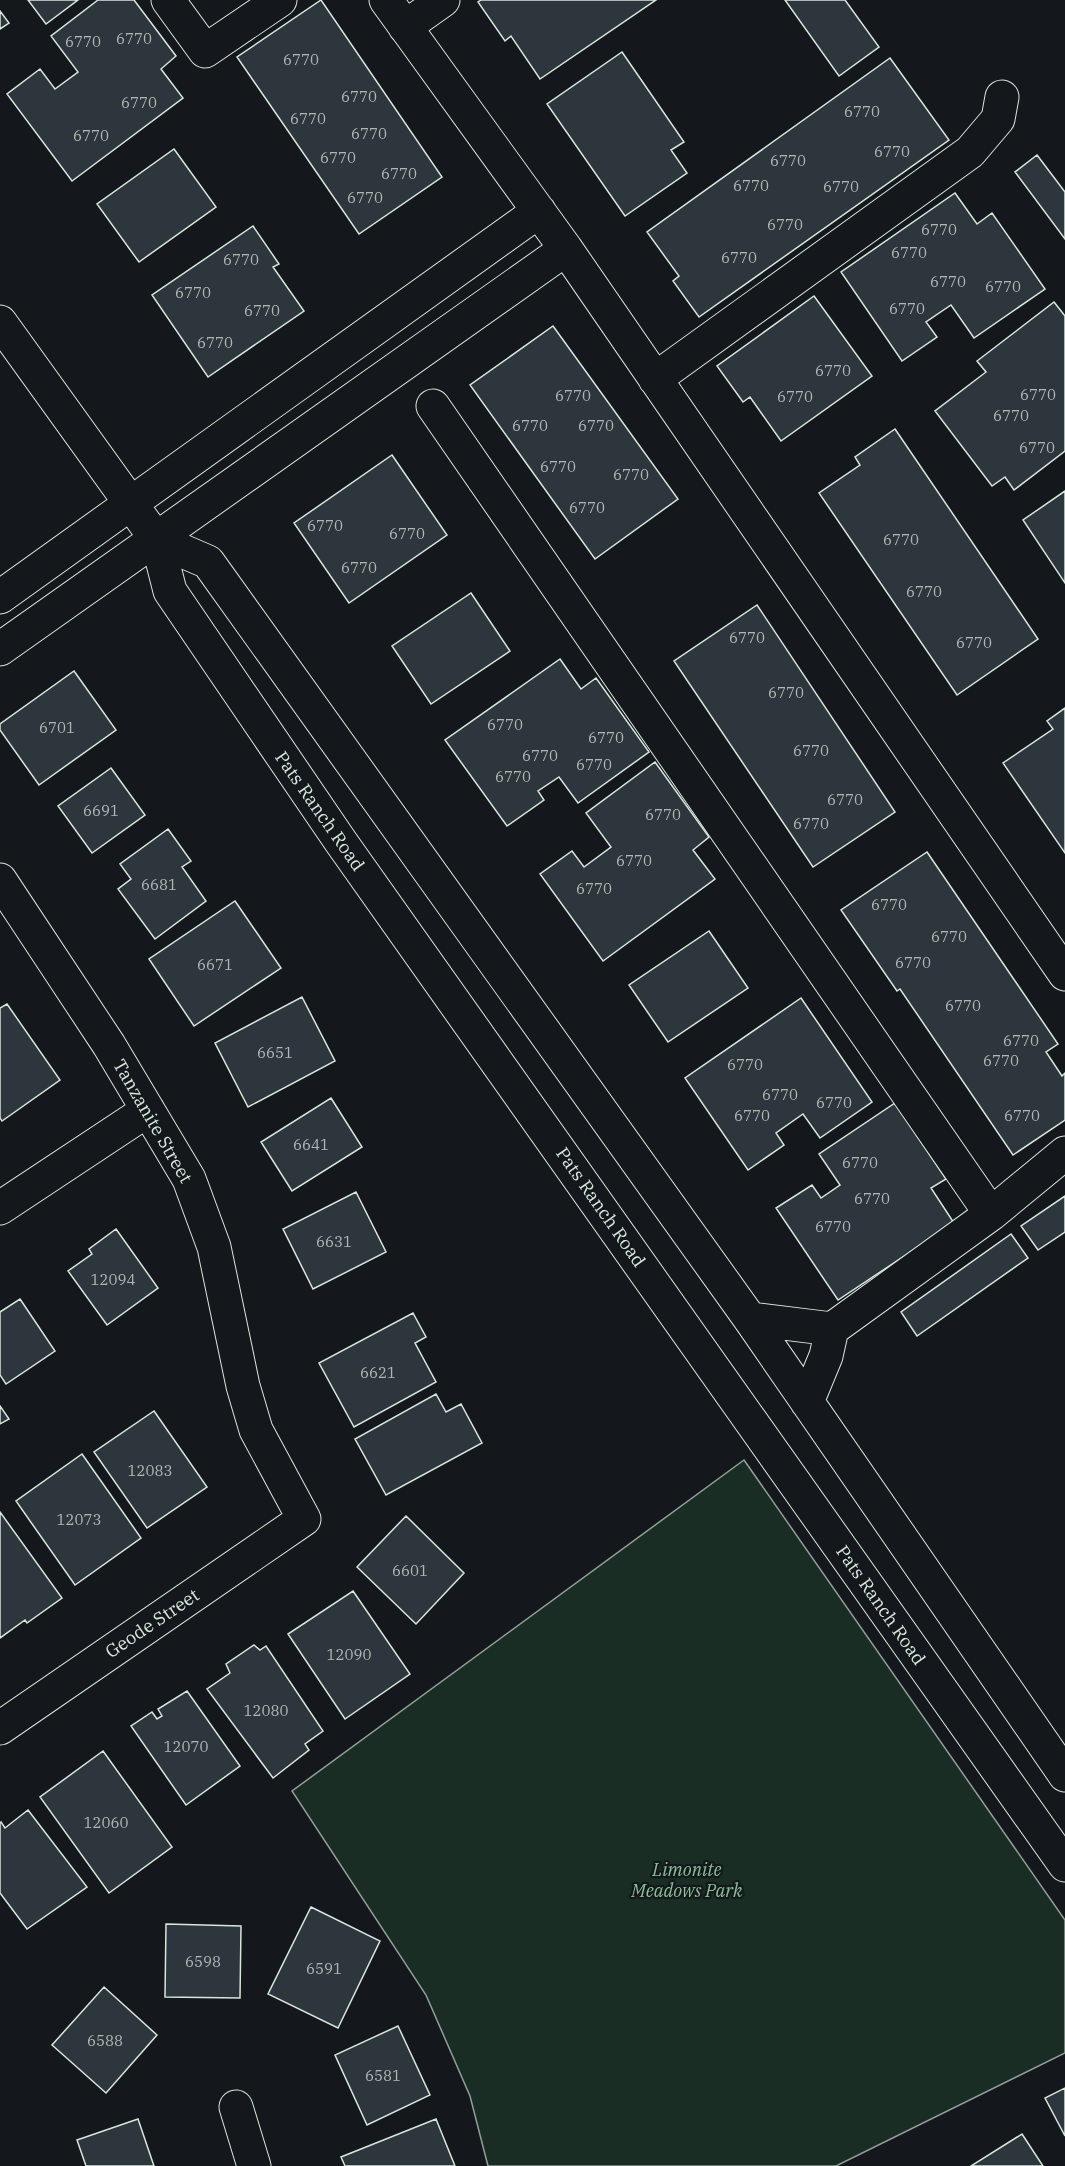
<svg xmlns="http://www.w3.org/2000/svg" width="1065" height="2166" font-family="'IBM Plex Serif',serif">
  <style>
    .green { fill: #1a2d24; stroke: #939e99; stroke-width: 1.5 }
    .building { fill: #2c363c; stroke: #d8e6dc; stroke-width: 1.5 }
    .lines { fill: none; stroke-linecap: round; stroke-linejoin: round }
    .minor-casing { stroke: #d8e6dc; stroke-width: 35 }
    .minor { stroke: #14181c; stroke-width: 33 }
    .labels { text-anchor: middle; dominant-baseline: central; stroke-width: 4.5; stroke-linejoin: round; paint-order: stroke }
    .number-label { font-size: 15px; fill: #adbab4 }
    .street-label { font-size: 18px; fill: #d8e6dc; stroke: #14181c }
    .park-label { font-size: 18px; font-style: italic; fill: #8ac095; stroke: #14181c }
  </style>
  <rect width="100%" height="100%" fill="#14181c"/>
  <!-- green -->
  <path class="green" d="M 744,1460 L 1065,1920 L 1065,2053 L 836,2166 L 488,2166 L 470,2096 L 426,1995 L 292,1791 Z"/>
  <!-- building -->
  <path class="building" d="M 28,0 L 78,0 L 46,24 Z
    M 98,0 L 134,0 L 176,56 L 161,69 L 183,98 L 72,181 L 7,94 L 40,69 L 55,89 L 78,72 L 51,36 Z
    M 321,0 L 442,177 L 359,234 L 237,57 Z
    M 481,0 L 656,0 L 540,79 L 511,36 L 505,41 L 478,2 Z
    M 785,0 L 845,0 L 879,47 L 839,76 Z
    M 0,11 L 9,23 L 0,29 Z
    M 622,52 L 684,142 L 671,150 L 687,173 L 625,216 L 547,104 Z
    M 890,58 L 949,140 L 699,317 L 673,281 L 679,276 L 647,232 Z
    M 174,149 L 216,207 L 139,262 L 97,204 Z
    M 1037,155 L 1065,192 L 1065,239 L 1015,172 Z
    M 955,193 L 977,224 L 992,213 L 1045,289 L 974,338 L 951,305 L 926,322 L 937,337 L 902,361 L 841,272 Z
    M 253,226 L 279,264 L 273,267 L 304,311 L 208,377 L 152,295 Z
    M 814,296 L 872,376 L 781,441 L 750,397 L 743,402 L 717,366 Z
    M 1054,302 L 1065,316 L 1065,451 L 1014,490 L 1005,477 L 992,486 L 935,411 L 986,372 L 977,361 Z
    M 553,326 L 678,499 L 595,559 L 470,385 Z
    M 895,429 L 1038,639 L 957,695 L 819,493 L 860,465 L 855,457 Z
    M 392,455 L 447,535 L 349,603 L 294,523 Z
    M 1065,491 L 1065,583 L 1023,520 Z
    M 471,593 L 510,651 L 431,704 L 392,646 Z
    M 757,605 L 895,812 L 813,867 L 674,661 Z
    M 560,659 L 581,689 L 596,678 L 649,752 L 578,803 L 559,777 L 538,791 L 544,800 L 507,826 L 445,740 Z
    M 74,671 L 116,730 L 39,785 L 0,730 L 0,724 Z
    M 1065,708 L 1065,853 L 1003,763 L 1053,729 L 1047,721 Z
    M 655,762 L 709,837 L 693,850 L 715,879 L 603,961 L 540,874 L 572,851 L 584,867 L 611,847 L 586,813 Z
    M 111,768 L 145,815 L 92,853 L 58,806 Z
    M 168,829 L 191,861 L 182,867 L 206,901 L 155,939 L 118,889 L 131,879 L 120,864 Z
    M 927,852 L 1058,1044 L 1046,1052 L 1062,1076 L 1065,1073 L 1065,1120 L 1013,1155 L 900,989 L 897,991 L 841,910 Z
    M 235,901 L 281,968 L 194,1026 L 149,959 Z
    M 709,931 L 748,988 L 668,1042 L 629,985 Z
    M 302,997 L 335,1061 L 248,1107 L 215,1043 Z
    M 801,998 L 872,1102 L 820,1138 L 803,1114 L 776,1133 L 784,1145 L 748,1170 L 685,1078 Z
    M 7,1004 L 60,1080 L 2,1121 L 0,1118 L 0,1008 Z
    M 331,1098 L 362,1147 L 292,1191 L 261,1142 Z
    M 895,1103 L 946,1179 L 931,1188 L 954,1223 L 838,1300 L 776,1208 L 812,1185 L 821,1198 L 840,1185 L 819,1154 Z
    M 356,1192 L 386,1252 L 313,1289 L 283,1229 Z
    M 1065,1196 L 1065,1232 L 1038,1250 L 1021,1226 Z
    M 116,1229 L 158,1288 L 107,1325 L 68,1271 L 92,1254 L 89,1249 Z
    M 1011,1234 L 1028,1258 L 917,1336 L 901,1312 Z
    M 20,1299 L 55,1351 L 6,1384 L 0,1375 L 0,1312 Z
    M 413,1313 L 426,1337 L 415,1343 L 436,1382 L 354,1427 L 319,1363 Z
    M 436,1394 L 446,1412 L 461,1404 L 482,1443 L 386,1495 L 355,1439 Z
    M 0,1406 L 9,1419 L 0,1424 Z
    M 154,1411 L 207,1487 L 147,1528 L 94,1452 Z
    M 82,1454 L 141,1538 L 75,1585 L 16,1501 Z
    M 0,1512 L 62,1598 L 27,1623 L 25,1620 L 0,1638 Z
    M 406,1516 L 464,1573 L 416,1624 L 357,1567 Z
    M 353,1591 L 410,1674 L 345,1719 L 288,1634 Z
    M 254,1645 L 260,1650 L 266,1646 L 323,1731 L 305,1744 L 309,1750 L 273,1778 L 207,1689 L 230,1673 L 226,1664 Z
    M 187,1691 L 240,1766 L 186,1805 L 131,1726 L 152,1712 L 157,1719 L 162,1716 L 158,1709 Z
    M 103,1751 L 172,1847 L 109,1893 L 40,1797 Z
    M 28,1810 L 87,1887 L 27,1929 L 0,1893 L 0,1823 L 1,1822 L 5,1828 Z
    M 311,1907 L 380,1941 L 338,2028 L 268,1994 Z
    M 166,1924 L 241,1926 L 240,1998 L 165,1997 Z
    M 104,1987 L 157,2035 L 106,2093 L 52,2045 Z
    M 398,2026 L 430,2095 L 367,2125 L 335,2055 Z
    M 1065,2088 L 1065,2136 L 1045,2098 Z
    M 138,2119 L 154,2166 L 86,2166 L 77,2140 Z
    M 436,2119 L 455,2166 L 345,2166 L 341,2157 Z
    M 1022,2134 L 1043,2166 L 971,2166 Z"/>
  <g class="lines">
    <defs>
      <path id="minor" d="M 168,0 L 205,51 L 280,0
        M 386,0 L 566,249 L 1065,974
        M 405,27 L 443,0
        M 0,322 L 157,540 L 170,591 L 341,842 L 1065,1865
        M 655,379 L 970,152 L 998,119 L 1002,97
        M 433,406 L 991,1214
        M 157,540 L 208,562 L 750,1319 L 1065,1775
        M 0,597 L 539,211
        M 0,649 L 566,249
        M 0,880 L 109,1045 L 189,1179 L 214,1247 L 243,1386 L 256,1430 L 304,1519 L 0,1728
        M 0,1208 L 148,1110
        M 750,1319 L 832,1329 L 991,1214 L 1065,1153
        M 807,1402 L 826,1356 L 832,1329
        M 236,2107 L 254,2166"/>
    </defs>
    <!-- minor casing -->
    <use href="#minor" class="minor-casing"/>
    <!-- minor -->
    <use href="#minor" class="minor"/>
  </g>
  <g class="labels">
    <!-- number labels -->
    <g class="number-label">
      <text x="134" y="38">6770</text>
      <text x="83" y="41">6770</text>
      <text x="301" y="59">6770</text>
      <text x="359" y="96">6770</text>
      <text x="139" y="102">6770</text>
      <text x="862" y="111">6770</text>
      <text x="308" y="118">6770</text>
      <text x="369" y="133">6770</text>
      <text x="91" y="135">6770</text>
      <text x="892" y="151">6770</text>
      <text x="338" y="157">6770</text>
      <text x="788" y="160">6770</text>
      <text x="399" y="173">6770</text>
      <text x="751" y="185">6770</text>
      <text x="841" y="186">6770</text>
      <text x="365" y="197">6770</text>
      <text x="785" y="224">6770</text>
      <text x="939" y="229">6770</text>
      <text x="909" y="252">6770</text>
      <text x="739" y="257">6770</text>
      <text x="241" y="259">6770</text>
      <text x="948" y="281">6770</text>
      <text x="1003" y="286">6770</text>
      <text x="193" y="292">6770</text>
      <text x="907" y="308">6770</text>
      <text x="262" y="310">6770</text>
      <text x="215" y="342">6770</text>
      <text x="833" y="370">6770</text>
      <text x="1038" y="394">6770</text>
      <text x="573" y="395">6770</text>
      <text x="795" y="396">6770</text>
      <text x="1011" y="415">6770</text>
      <text x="530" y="425">6770</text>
      <text x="596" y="425">6770</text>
      <text x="1037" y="447">6770</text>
      <text x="558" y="466">6770</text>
      <text x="631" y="474">6770</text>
      <text x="587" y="507">6770</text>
      <text x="325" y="525">6770</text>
      <text x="407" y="533">6770</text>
      <text x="901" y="539">6770</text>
      <text x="359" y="567">6770</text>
      <text x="924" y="591">6770</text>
      <text x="747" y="637">6770</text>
      <text x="974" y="642">6770</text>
      <text x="786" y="692">6770</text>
      <text x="505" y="724">6770</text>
      <text x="57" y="727">6701</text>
      <text x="606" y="737">6770</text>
      <text x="811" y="750">6770</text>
      <text x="540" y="755">6770</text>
      <text x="594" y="764">6770</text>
      <text x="513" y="776">6770</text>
      <text x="845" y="799">6770</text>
      <text x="101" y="810">6691</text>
      <text x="663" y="814">6770</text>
      <text x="811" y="823">6770</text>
      <text x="634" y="860">6770</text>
      <text x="159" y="884">6681</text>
      <text x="594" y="888">6770</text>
      <text x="889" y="904">6770</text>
      <text x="949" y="936">6770</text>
      <text x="913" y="962">6770</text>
      <text x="215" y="964">6671</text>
      <text x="963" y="1005">6770</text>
      <text x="1021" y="1040">6770</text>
      <text x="275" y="1052">6651</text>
      <text x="1001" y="1060">6770</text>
      <text x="745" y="1064">6770</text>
      <text x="780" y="1094">6770</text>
      <text x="834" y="1102">6770</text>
      <text x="752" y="1115">6770</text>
      <text x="1022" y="1115">6770</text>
      <text x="311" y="1144">6641</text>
      <text x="860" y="1162">6770</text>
      <text x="872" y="1198">6770</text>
      <text x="833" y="1226">6770</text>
      <text x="334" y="1241">6631</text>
      <text x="113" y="1279">12094</text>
      <text x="378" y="1372">6621</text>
      <text x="150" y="1470">12083</text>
      <text x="79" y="1519">12073</text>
      <text x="410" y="1570">6601</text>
      <text x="349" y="1654">12090</text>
      <text x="266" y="1710">12080</text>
      <text x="186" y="1746">12070</text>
      <text x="106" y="1822">12060</text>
      <text x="203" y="1961">6598</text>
      <text x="324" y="1968">6591</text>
      <text x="105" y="2040">6588</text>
      <text x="383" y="2075">6581</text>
    </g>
    <!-- street labels -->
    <g class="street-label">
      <text transform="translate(320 811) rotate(55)">Pats Ranch Road</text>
      <text transform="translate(153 1121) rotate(60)">Tanzanite Street</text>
      <text transform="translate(601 1207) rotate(55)">Pats Ranch Road</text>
      <text transform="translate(881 1605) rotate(55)">Pats Ranch Road</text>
      <text transform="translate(152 1623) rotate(-34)">Geode Street</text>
    </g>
    <!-- park labels -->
    <g class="park-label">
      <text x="687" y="1869">Limonite<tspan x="687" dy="21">Meadows Park</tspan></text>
    </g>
  </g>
</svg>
